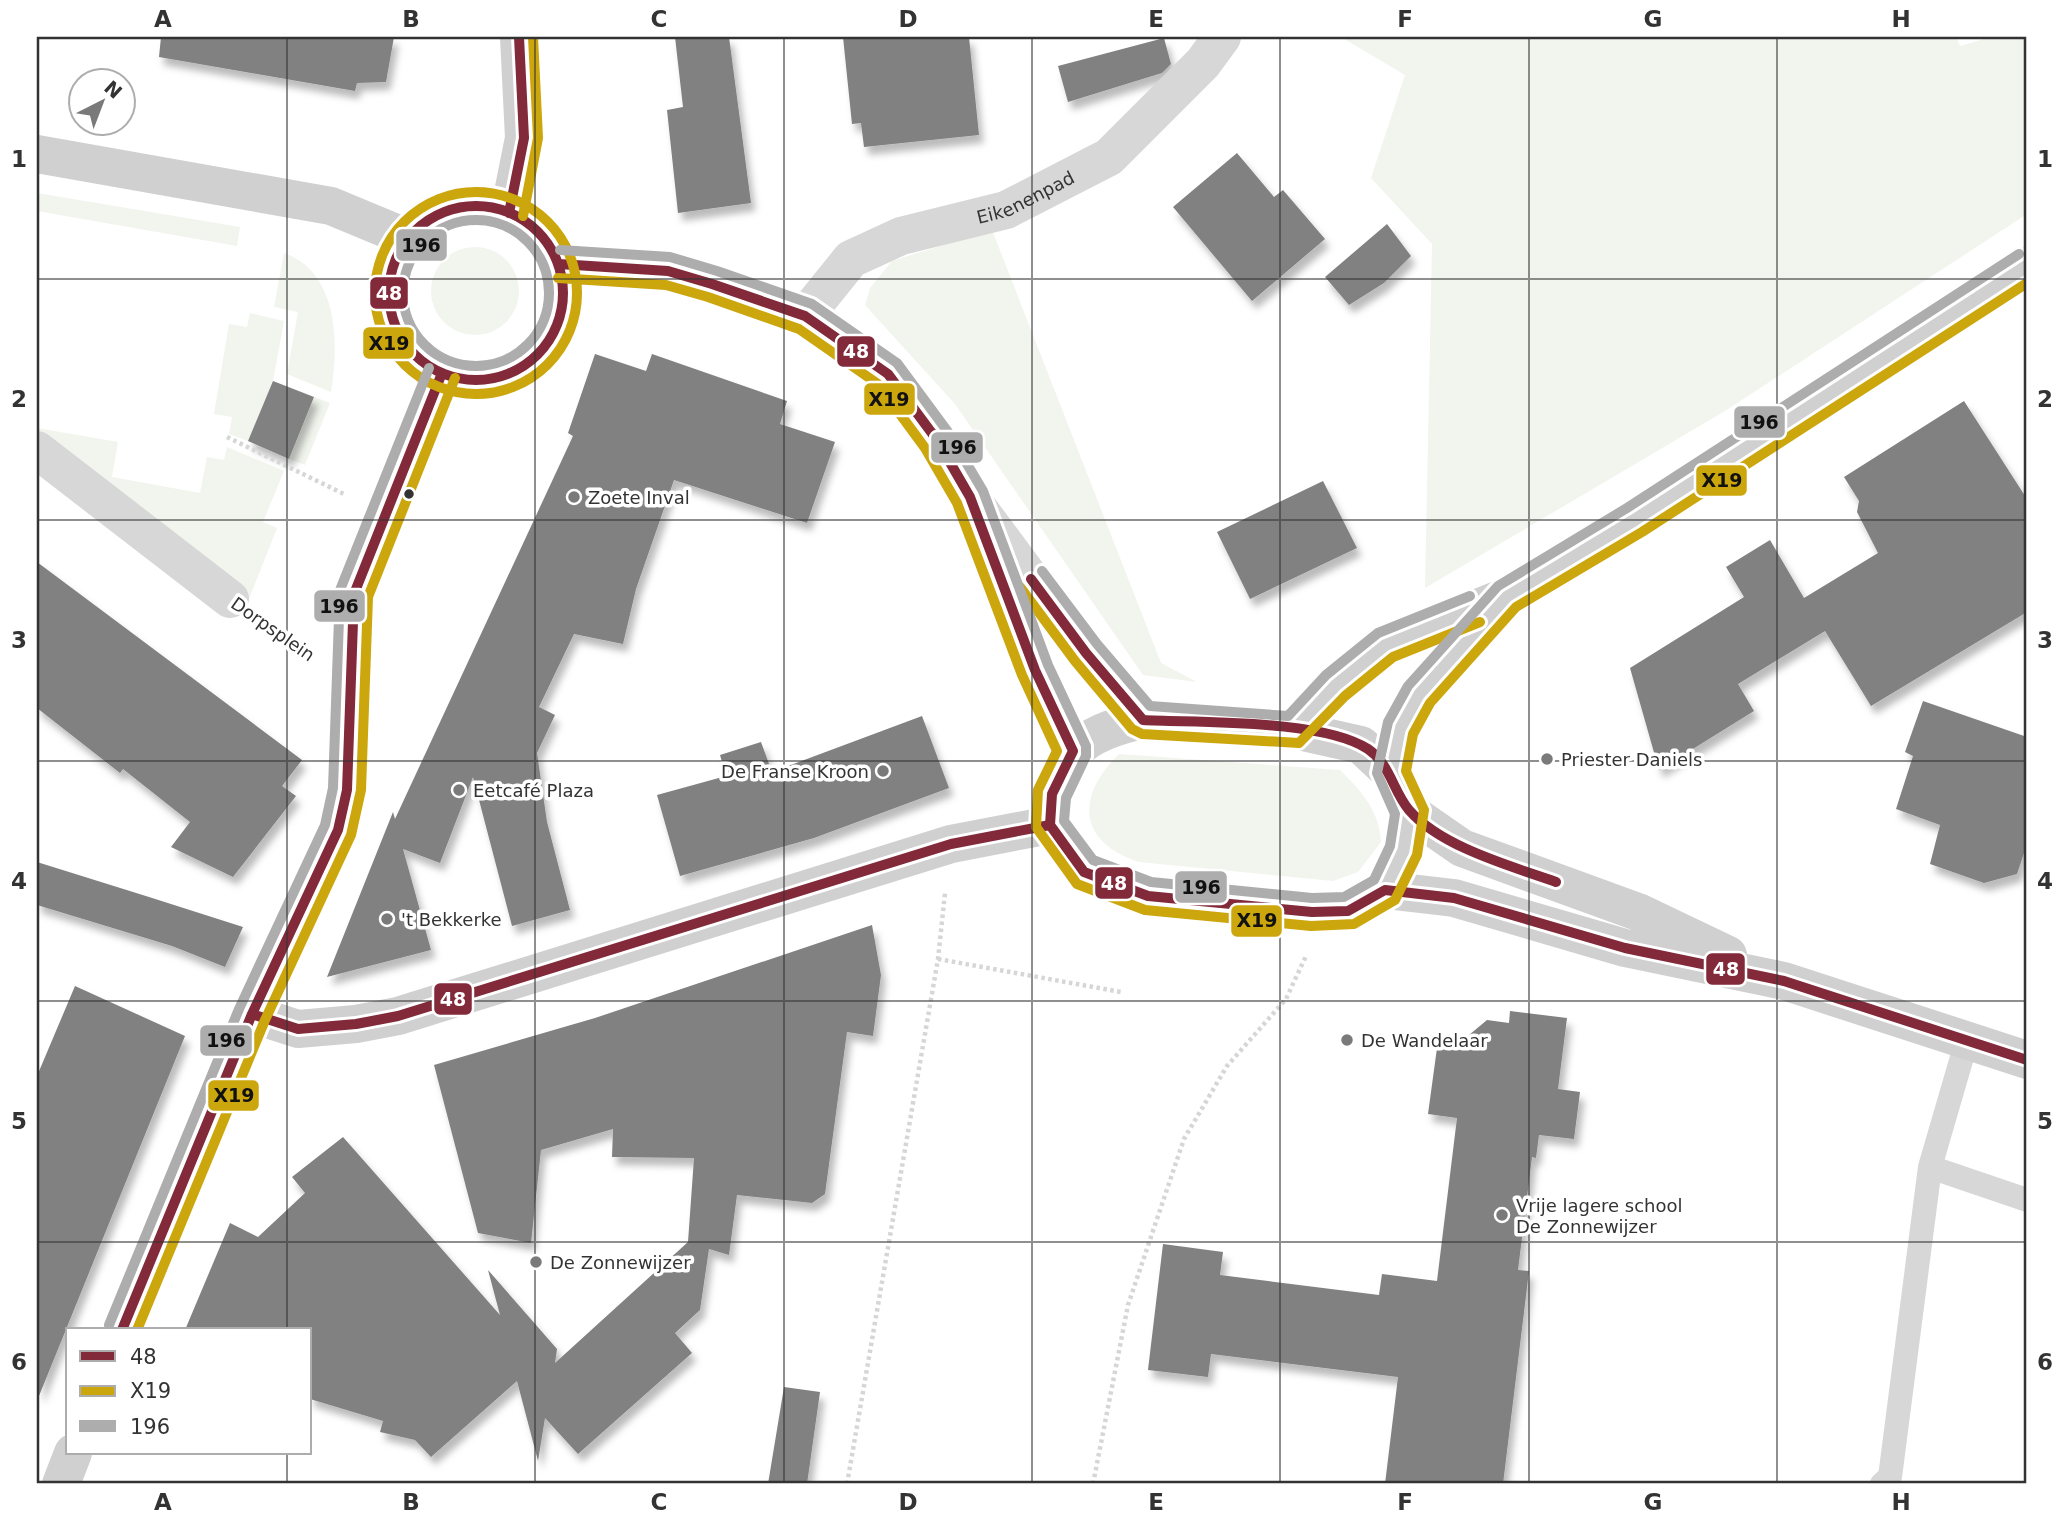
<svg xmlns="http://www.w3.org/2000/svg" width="2064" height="1521" font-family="'DejaVu Sans',sans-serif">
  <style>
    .green { fill: #f1f5ed }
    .building { fill: #818181; filter: url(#shadow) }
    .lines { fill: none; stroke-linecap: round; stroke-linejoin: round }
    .path { stroke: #d6d6d6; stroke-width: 4.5; stroke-dasharray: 3.5 3.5; stroke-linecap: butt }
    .lane { stroke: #d7d7d7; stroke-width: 24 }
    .street { stroke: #d7d7d7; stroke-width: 38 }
    .secondary { stroke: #d0d0d0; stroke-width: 38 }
    .bus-1-casing { stroke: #fff; stroke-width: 16 }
    .bus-2-casing { stroke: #fff; stroke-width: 16 }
    .bus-3-casing { stroke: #fff; stroke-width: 16 }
    .bus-1 { stroke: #822a3a; stroke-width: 10 }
    .bus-2 { stroke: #cca60d; stroke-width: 10 }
    .bus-3 { stroke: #adadad; stroke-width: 10 }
    .grid { fill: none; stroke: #333; stroke-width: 2; stroke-opacity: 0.55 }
    .bus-dot { fill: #333; stroke: #fff; stroke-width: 2.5 }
    .poi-dot { fill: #7a7a7a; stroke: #fff; stroke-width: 2.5 }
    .labels { text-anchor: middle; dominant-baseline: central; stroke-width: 7; stroke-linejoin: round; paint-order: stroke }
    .street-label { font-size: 18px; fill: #333; stroke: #fff }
    .poi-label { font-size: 18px; fill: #333; stroke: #fff; text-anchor: start }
    .line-badge { stroke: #fff; stroke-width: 2.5 }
    .badge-label { font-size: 19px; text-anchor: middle; font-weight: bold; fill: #fff }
    .pale-badge-label { font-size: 19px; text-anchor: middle; font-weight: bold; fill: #111 }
    .neatline { fill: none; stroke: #333; stroke-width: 2.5 }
    .grid-label { font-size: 23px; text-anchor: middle; font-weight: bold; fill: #333 }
  </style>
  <defs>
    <filter id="shadow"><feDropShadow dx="4.5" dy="8" stdDeviation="3.5" flood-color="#0004"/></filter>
  </defs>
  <rect width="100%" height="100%" fill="#fff"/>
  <!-- green -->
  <path class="green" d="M 1341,37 L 1956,37 L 1960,46 L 1991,37 L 2027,37 L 2027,214 L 1725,411 L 1425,588 L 1432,244 L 1371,178 L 1405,75 Z
    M 37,193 L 240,227 L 237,246 L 37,211 Z
    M 992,230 L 1161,663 L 1197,682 L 1143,675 L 955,404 L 865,305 L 870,288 L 892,261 Z
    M431 291a44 44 0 1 1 88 0a44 44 0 1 1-88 0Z
    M 284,253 C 339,272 339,345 331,392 L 287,374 L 298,312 L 274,307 Z
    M 250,313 L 284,321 L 273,381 L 248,441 L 229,434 L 232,417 L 214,414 L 229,324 L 247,327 Z
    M 314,397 L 330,403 L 305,465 L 289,459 Z
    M 37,428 L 118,442 L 112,477 L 200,493 L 207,457 L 224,460 L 227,447 L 284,471 L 263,522 L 277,528 L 249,599 L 37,436 Z
    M 1119,754 L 1340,770 C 1362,792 1379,810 1381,842 L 1358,872 L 1333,881 L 1139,862 C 1077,842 1076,796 1119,754 Z"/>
  <!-- building -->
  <path class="building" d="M 161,37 L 394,37 L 386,82 L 357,83 L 355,91 L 159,57 Z
    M 675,37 L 729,37 L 751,203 L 678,213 L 667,110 L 683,107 Z
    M 843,37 L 969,37 L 979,135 L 864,147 L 861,123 L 852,124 Z
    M 1164,38 L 1171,64 L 1162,73 L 1068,102 L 1058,66 Z
    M 1237,153 L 1274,197 L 1283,190 L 1325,239 L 1252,301 L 1173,207 Z
    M 1387,224 L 1411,256 L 1384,283 L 1349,305 L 1325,277 Z
    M 595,354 L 646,371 L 652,354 L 787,401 L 780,424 L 835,442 L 807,523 L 674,480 L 636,589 L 623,644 L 574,634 L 539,707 L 555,715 L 537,753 L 547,822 L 570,910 L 512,926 L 473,777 L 440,863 L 403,849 L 431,950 L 327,977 L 393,812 L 395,819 L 573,436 L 568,433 Z
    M 273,381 L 314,397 L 289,459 L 248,441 Z
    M 1964,401 L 2027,499 L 2027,612 L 1871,706 L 1825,631 L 1738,684 L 1754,711 L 1659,770 L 1630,668 L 1744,597 L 1726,567 L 1770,540 L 1804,598 L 1878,553 L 1857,512 L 1859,501 L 1844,477 Z
    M 1323,481 L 1357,548 L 1250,599 L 1217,532 Z
    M 37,562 L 302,760 L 282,786 L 296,796 L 233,877 L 171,847 L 190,822 L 123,769 L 120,773 L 37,708 Z
    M 1923,701 L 2027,737 L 2027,844 L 2017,874 L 1984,883 L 1930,864 L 1940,825 L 1896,809 L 1913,756 L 1905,752 Z
    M 922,716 L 949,788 L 814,838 L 680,876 L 657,795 L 726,776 L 720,755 L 761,742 L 772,772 Z
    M 37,862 L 149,897 L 243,927 L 225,967 L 172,946 L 37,905 Z
    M 872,925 L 881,975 L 873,1036 L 847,1032 L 825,1194 L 812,1203 L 737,1195 L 729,1255 L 709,1249 L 700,1310 L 675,1333 L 692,1353 L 578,1454 L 545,1418 L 538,1461 L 517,1381 L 431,1457 L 415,1440 L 380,1432 L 383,1421 L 310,1399 L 310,1330 L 185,1330 L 230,1223 L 258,1237 L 305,1193 L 292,1177 L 343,1137 L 500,1315 L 488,1270 L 557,1349 L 555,1363 L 688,1242 L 694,1158 L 612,1157 L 613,1129 L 541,1150 L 531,1243 L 478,1233 L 434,1065 L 595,1018 Z
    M 75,986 L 185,1036 L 39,1396 L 37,1076 Z
    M 1510,1011 L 1567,1018 L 1558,1089 L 1580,1092 L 1574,1139 L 1539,1135 L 1536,1158 L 1532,1157 L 1518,1270 L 1529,1271 L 1503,1484 L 1385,1484 L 1398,1377 L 1211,1354 L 1208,1377 L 1148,1370 L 1163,1244 L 1223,1252 L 1220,1275 L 1379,1295 L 1382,1274 L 1437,1281 L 1457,1118 L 1428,1114 L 1437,1048 L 1451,1050 L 1487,1020 L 1509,1023 Z
    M 784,1387 L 820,1392 L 807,1484 L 768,1484 Z"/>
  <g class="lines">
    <!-- path -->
    <path class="path" d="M 227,437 L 346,495
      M 265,623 L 307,652
      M 938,959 L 1121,992
      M 847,1484 L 938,959 L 945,893
      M 1093,1484 L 1128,1305 L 1184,1139 L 1227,1066 L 1286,999 L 1306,956"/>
    <!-- lane -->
    <path class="lane" d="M 1930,1167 L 2027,1200
      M 1882,1484 L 1890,1477 L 1930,1167 L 1967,1040"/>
    <!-- street -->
    <g class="street">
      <path d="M 559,264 L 668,271 L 712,284 L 805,316 L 888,374 L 937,440 L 970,497 L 1086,653 L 1143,720"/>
      <path id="s1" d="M 805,316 L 851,259 L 901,236 L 1006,210 L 1109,157 L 1203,63 L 1222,37"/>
      <path d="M 37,450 L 230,599"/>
      <path d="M 986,538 L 1035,670 L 1073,751"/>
    </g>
    <!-- secondary -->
    <path class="secondary" d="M 37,154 L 331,206 L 408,238
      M389 293a87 87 0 1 1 174 0a87 87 0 1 1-174 0Z
      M 509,213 L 524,138 L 519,37
      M 1143,720 L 1294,730 L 1361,745 L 1391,773 L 1410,812 L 1404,850 L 1385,890 L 1348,911 L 1312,912 L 1148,896 L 1084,872 L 1050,825 C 1055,757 1077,734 1143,720 Z
      M 1294,730 L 1335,686 L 1386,645 L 1507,596 L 1634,520 L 1906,347 L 2027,266
      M 1391,773 L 1400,729 L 1418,695 L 1499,605
      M 1410,812 L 1462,848 L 1638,912 L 1728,955
      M 1385,890 L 1454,898 L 1625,948 L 1784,981 L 2027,1060
      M 252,1014 L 298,1029 L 356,1024 L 398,1016 L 951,844 L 1050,825
      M 122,1330 L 252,1014 L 338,830 L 347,790 L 354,594 L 442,373
      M 61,1484 L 73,1453"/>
    <defs>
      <path id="bus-1" d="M389 293a87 87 0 1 1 174 0a87 87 0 1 1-174 0Z
        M 509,213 L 524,138 L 519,37
        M 559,264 L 668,271 L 712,284 L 805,316 L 888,374 L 937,440 L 970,497 L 1035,670 L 1073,751 L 1052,794 L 1050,825 L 1084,872 L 1148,896 L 1312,912 L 1348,911 L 1385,890 L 1454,898 L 1625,948 L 1784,981 L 2027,1060
        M 1031,579 L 1086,653 L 1143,720 C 1199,723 1322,719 1368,749 C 1390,764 1393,791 1409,810 C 1441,847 1511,866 1556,882
        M 252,1014 L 298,1029 L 356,1024 L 398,1016 L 951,844 L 1050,825
        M 122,1330 L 252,1014 L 338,830 L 347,790 L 354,594 L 442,373"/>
      <path id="bus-2" d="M375 293a101 101 0 1 1 202 0a101 101 0 1 1-202 0Z
        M 523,216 L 538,138 L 533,37
        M 558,278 L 666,285 L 708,297 L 799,329 L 878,384 L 925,448 L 957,503 L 1022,675 L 1057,751 L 1038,790 L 1036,827 L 1077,884 L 1145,910 L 1311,926 L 1354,924 L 1395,900 L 1417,855 L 1424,810 L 1406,771 L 1413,734 L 1430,703 L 1516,607 L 1642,532 L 2027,283
        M 1020,587 L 1075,661 L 1132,729 L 1142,734 L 1299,743 L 1345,696 L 1393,657 L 1480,622
        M 137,1330 L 265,1020 L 351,835 L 361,790 L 368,597 L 455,378"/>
      <path id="bus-3" d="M403 293a73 73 0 1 1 146 0a73 73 0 1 1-146 0Z
        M 560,250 L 670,257 L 717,271 L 812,304 L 897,363 L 948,432 L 983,491 L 1048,665 L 1086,746 L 1086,756 L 1066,798 L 1064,821 L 1093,860 L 1151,882 L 1312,898 L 1344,897 L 1374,880 L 1390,846 L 1395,814 L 1377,773 L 1388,722 L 1408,686 L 1498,586 L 1627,508 L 2019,254
        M 1042,571 L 1097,644 L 1150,706 L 1288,716 L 1326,675 L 1378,633 L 1470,596
        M 109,1325 L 239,1009 L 325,825 L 333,788 L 340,590 L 429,368"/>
    </defs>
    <!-- bus-1 casing -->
    <use href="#bus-1" class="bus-1-casing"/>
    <!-- bus-2 casing -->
    <use href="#bus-2" class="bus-2-casing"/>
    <!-- bus-3 casing -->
    <use href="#bus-3" class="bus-3-casing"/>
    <!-- bus-1 -->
    <use href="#bus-1" class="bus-1"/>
    <!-- bus-2 -->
    <use href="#bus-2" class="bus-2"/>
    <!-- bus-3 -->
    <use href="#bus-3" class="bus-3"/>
  </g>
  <!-- grid -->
  <path class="grid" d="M 287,37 L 287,1330M 535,37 L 535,1484M 784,37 L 784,1484M 1032,37 L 1032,1484M 1280,37 L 1280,1484M 1529,37 L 1529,1484M 1777,37 L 1777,1484M 37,279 L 2027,279M 37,520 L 2027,520M 37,761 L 2027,761M 37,1001 L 2027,1001M 37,1242 L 2027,1242M 287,1453 L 287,1484"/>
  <!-- markers -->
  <circle class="bus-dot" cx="409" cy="494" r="6"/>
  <g class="poi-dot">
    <circle cx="574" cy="497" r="7"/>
    <circle cx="1547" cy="759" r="7"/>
    <circle cx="883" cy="771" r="7"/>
    <circle cx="459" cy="790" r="7"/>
    <circle cx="387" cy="919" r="7"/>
    <circle cx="1347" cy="1040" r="7"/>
    <circle cx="1502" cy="1215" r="7"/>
    <circle cx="536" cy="1262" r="7"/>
  </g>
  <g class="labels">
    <!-- street labels -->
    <g class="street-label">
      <text stroke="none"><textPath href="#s1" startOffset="259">Eikenenpad</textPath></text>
      <text transform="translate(273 629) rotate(35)">Dorpsplein</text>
    </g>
    <!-- poi labels -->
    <g class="poi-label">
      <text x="588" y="497">Zoete Inval</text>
      <text x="1561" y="759">Priester Daniels</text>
      <text x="869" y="771" text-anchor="end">De Franse Kroon</text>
      <text x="473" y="790">Eetcafé Plaza</text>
      <text x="401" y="919">'t Bekkerke</text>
      <text x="1361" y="1040">De Wandelaar</text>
      <text x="1516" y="1205">Vrije lagere school<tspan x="1516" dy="21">De Zonnewijzer</tspan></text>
      <text x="550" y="1262">De Zonnewijzer</text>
    </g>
  </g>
  <g class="line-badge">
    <rect x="395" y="228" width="53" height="34" rx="7" fill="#adadad"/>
    <rect x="369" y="276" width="40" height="34" rx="7" fill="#822a3a"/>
    <rect x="362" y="326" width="53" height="34" rx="7" fill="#cca60d"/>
    <rect x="836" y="335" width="40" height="33" rx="7" fill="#822a3a"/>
    <rect x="863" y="382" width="53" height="34" rx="7" fill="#cca60d"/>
    <rect x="1733" y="405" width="53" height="34" rx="7" fill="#adadad"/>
    <rect x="930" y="431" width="54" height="33" rx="7" fill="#adadad"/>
    <rect x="1695" y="464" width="53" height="33" rx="7" fill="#cca60d"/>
    <rect x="313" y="589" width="53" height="34" rx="7" fill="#adadad"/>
    <rect x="1094" y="866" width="40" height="34" rx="7" fill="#822a3a"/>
    <rect x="1174" y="870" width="54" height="34" rx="7" fill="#adadad"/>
    <rect x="1230" y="904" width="53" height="34" rx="7" fill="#cca60d"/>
    <rect x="1705" y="952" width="41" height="34" rx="7" fill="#822a3a"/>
    <rect x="433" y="982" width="40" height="34" rx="7" fill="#822a3a"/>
    <rect x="199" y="1024" width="54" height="33" rx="7" fill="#adadad"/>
    <rect x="207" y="1079" width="53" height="33" rx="7" fill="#cca60d"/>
  </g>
  <g class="badge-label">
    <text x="389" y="300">48</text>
    <text x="856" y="358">48</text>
    <text x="1114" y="890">48</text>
    <text x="1726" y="976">48</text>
    <text x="453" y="1006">48</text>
  </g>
  <g class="pale-badge-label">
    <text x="421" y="252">196</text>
    <text x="389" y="350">X19</text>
    <text x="889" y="406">X19</text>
    <text x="1759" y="429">196</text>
    <text x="957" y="454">196</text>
    <text x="1722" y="487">X19</text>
    <text x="339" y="613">196</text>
    <text x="1201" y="894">196</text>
    <text x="1257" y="927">X19</text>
    <text x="226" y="1047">196</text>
    <text x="234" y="1102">X19</text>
  </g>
  <!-- border -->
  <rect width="2064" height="1521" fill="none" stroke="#ffffff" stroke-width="77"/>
  <!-- legend -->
  <rect x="66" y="1328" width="245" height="126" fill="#ffffff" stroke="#adadad" stroke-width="2"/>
  <rect x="80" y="1351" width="35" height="10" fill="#822a3a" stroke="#adadad" stroke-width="2"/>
  <text x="130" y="1364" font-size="21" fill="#333333">48</text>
  <rect x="80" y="1386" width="35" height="10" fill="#cca60d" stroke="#adadad" stroke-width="2"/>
  <text x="130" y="1398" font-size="21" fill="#333333">X19</text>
  <rect x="80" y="1421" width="35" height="10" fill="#adadad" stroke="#adadad" stroke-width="2"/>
  <text x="130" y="1434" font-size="21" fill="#333333">196</text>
  <!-- north arrow -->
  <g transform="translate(102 102) rotate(42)"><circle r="33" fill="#ffffff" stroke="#adadad" stroke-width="2"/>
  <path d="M0-5L12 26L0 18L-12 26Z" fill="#7a7a7a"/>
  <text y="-10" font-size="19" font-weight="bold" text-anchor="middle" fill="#333333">N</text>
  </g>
  <rect x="38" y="38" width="1987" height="1444" class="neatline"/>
  <g class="grid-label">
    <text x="163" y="27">A</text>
    <text x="411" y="27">B</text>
    <text x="659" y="27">C</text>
    <text x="908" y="27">D</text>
    <text x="1156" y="27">E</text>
    <text x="1405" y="27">F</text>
    <text x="1653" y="27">G</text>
    <text x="1901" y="27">H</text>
    <text x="19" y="167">1</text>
    <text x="2045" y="167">1</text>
    <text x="19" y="407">2</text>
    <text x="2045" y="407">2</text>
    <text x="19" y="648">3</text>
    <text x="2045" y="648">3</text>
    <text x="19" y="889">4</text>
    <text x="2045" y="889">4</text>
    <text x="19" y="1129">5</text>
    <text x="2045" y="1129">5</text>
    <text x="19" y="1370">6</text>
    <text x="2045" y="1370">6</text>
    <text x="163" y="1510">A</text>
    <text x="411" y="1510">B</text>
    <text x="659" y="1510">C</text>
    <text x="908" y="1510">D</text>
    <text x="1156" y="1510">E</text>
    <text x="1405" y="1510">F</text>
    <text x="1653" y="1510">G</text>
    <text x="1901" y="1510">H</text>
  </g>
</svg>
